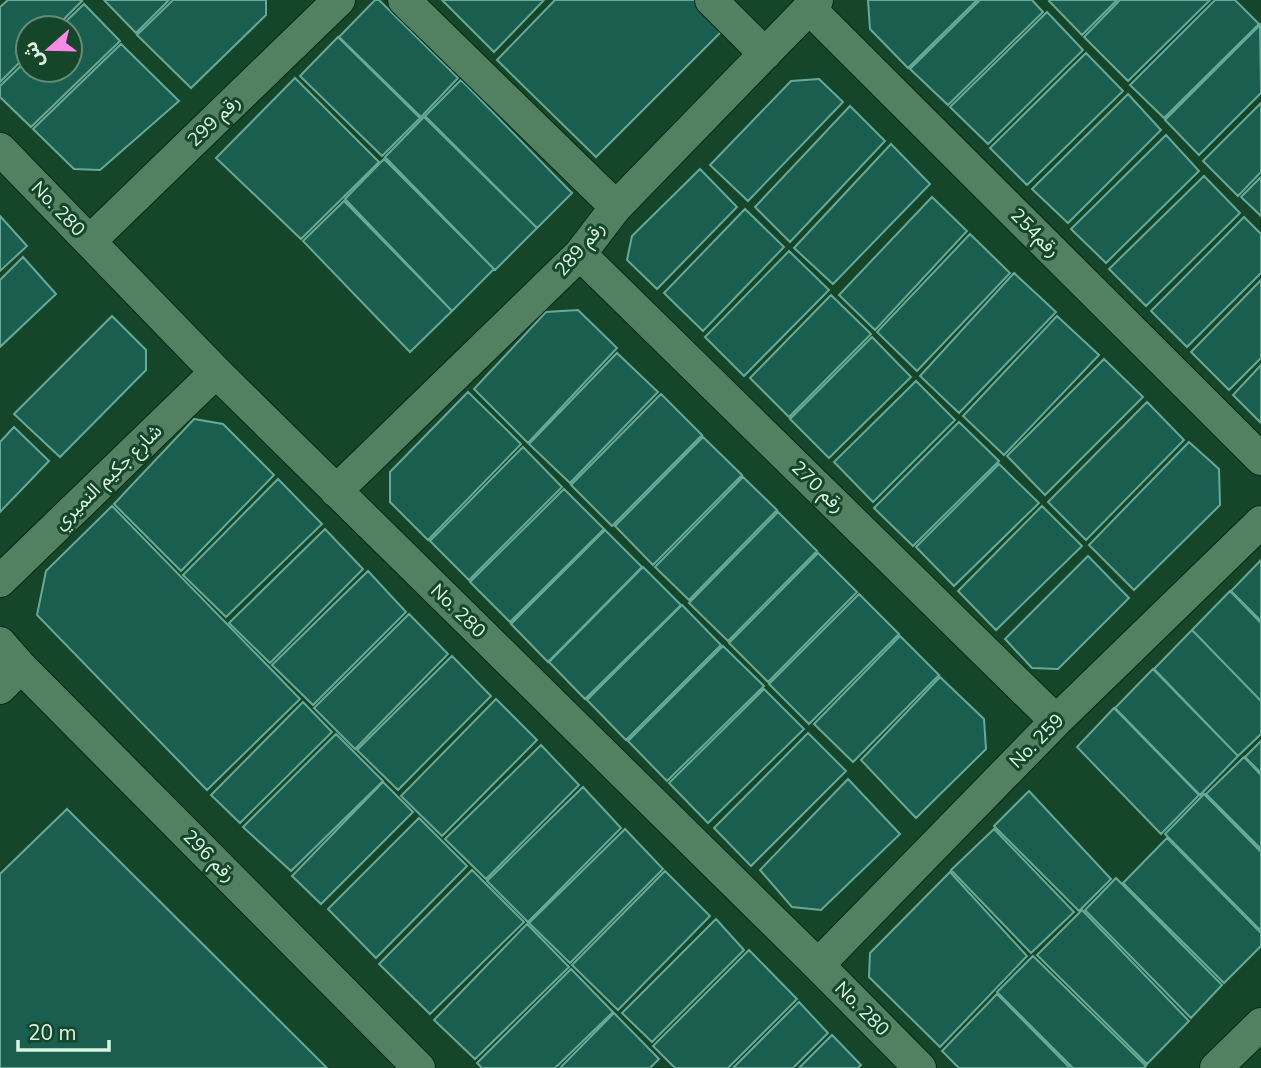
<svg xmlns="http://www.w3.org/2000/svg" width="1261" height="1068" font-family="'Nunito Sans','Noto Sans Arabic',sans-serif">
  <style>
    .building { fill: #195e4e; stroke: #67a996; stroke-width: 2 }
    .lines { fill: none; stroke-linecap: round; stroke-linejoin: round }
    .street-casing { stroke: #052b15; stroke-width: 34 }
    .street { stroke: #518161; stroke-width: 32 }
    .labels { text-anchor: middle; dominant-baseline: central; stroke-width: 6; stroke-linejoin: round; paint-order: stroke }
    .street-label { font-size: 19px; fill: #dbf4e2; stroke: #15462a }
  </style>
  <rect width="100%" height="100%" fill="#15462a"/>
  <!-- building -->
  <path class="building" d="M 8,0 L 80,0 L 82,1 L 55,28 L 28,28 L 28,54 L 0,82 L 0,7 Z
    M 104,0 L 169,0 L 136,33 Z
    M 173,0 L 266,0 L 266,15 L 191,88 L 137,35 Z
    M 375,0 L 379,0 L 458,78 L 421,117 L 339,37 Z
    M 442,0 L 544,0 L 494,52 Z
    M 555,0 L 697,0 L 725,28 L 596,157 L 497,60 Z
    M 868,0 L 977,0 L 908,68 L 870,29 Z
    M 980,0 L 1032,0 L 1043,12 L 948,105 L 910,69 Z
    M 1050,0 L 1117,0 L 1082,35 L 1049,1 Z
    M 1120,0 L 1210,0 L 1128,81 L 1084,37 Z
    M 1215,0 L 1235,0 L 1259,24 L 1164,118 L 1130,85 Z
    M 84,4 L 120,41 L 31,127 L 0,97 L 0,86 L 28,59 L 28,70 L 70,70 L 70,28 L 59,28 Z
    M 1047,12 L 1083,50 L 988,144 L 950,107 Z
    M 1260,25 L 1261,93 L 1199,155 L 1165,120 Z
    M 338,37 L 420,118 L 382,156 L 300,76 Z
    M 121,44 L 179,101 L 100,170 L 74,169 L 33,129 Z
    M 1086,53 L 1123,91 L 1027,185 L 990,148 Z
    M 295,78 L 379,162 L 301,239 L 216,158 Z
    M 819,79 L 843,102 L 748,201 L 710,165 L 791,81 Z
    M 461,80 L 572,193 L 537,228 L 425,116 Z
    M 1128,94 L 1161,130 L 1068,223 L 1032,189 Z
    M 1261,103 L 1261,172 L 1238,196 L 1203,161 Z
    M 850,106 L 885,141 L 790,242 L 755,207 Z
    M 424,117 L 537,228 L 495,270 L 385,157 Z
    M 1166,135 L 1199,171 L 1106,263 L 1071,229 Z
    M 891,144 L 930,184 L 833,284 L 794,248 Z
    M 384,159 L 494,269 L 452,311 L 345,199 Z
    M 700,169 L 737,207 L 657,289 L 627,260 L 632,236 Z
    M 1204,176 L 1240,213 L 1146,306 L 1109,269 Z
    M 1261,177 L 1261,216 L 1241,197 Z
    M 932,197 L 967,231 L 875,330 L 839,295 Z
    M 344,201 L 452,311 L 410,352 L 303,241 Z
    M 745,209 L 784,247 L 703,331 L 664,293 Z
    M 0,216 L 27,246 L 0,271 Z
    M 1244,217 L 1261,234 L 1261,273 L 1187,347 L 1151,311 Z
    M 970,234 L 1010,273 L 917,371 L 877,332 Z
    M 789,251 L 829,290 L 744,376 L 705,337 Z
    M 23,257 L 56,294 L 0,347 L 0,280 Z
    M 1014,273 L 1056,312 L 959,413 L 920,376 Z
    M 1261,280 L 1261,358 L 1229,390 L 1191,352 Z
    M 831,295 L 871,334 L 789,417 L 750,378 Z
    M 578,310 L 617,348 L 528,443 L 474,389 L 546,312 Z
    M 112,316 L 146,350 L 146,370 L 60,457 L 14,414 Z
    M 1057,316 L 1099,355 L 1004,455 L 963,416 Z
    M 872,337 L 911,377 L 829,458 L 790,419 Z
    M 617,353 L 658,392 L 570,483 L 529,444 Z
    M 1104,359 L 1143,397 L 1045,495 L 1007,456 Z
    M 1261,365 L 1261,423 L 1233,395 Z
    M 916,381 L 955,420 L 873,502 L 834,462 Z
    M 468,392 L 521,444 L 428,540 L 390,502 L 390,472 Z
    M 661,394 L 702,435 L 612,526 L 571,485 Z
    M 1147,402 L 1184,440 L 1086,540 L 1048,502 Z
    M 194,419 L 223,424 L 274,475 L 181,571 L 114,504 Z
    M 959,422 L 999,461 L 913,546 L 874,508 Z
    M 14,427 L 49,461 L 0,512 L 0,442 Z
    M 703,437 L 742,475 L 653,565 L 615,526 Z
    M 1189,442 L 1219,469 L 1220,505 L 1134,590 L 1089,545 Z
    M 523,447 L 562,487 L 469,580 L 430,541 Z
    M 999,464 L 1039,503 L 954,586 L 916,547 Z
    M 743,477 L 777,510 L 689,600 L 655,567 Z
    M 278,479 L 322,524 L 226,617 L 183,575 Z
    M 564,489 L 604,529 L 510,622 L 470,582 Z
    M 112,506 L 300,699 L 207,790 L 37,615 L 46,571 Z
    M 1042,506 L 1082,546 L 996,630 L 958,591 Z
    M 778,512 L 817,551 L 728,641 L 689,603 Z
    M 325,529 L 363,569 L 270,663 L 229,623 Z
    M 605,530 L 642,567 L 548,662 L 511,624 Z
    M 818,553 L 857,592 L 768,682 L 729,643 Z
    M 1088,556 L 1129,598 L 1058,669 L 1032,668 L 1005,639 Z
    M 1261,560 L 1261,621 L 1231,591 Z
    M 643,567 L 681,605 L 585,699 L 549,662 Z
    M 368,571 L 406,612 L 313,705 L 272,665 Z
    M 1230,591 L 1261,623 L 1261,701 L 1192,630 Z
    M 859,594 L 899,634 L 809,724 L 769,684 Z
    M 682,605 L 721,645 L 626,740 L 587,700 Z
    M 409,614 L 448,654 L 355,749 L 314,708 Z
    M 1192,630 L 1261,701 L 1261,734 L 1238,756 L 1154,669 Z
    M 900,636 L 939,675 L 853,762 L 814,724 Z
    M 723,646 L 764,686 L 667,781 L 628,741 Z
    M 452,656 L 491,696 L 398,790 L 357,750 Z
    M 1153,669 L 1238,756 L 1200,795 L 1115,708 Z
    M 940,677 L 984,719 L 986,749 L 916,818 L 861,760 Z
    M 764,689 L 804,729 L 708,823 L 669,783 Z
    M 496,699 L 537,740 L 442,836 L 401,796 Z
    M 303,702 L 332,732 L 240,823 L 211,795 Z
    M 1114,708 L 1199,795 L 1161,834 L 1077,747 Z
    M 808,733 L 846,771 L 751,866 L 714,828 Z
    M 336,734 L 383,781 L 291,871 L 243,827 Z
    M 1261,741 L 1261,773 L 1245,757 Z
    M 541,745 L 579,785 L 486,879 L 445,839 Z
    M 1244,757 L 1261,775 L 1261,849 L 1206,794 Z
    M 848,779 L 900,834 L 821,910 L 792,907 L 760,870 Z
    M 383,782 L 413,812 L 321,904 L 292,876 Z
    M 583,787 L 621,828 L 528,922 L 487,881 Z
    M 1029,791 L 1111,879 L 1079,911 L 994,826 Z
    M 1204,794 L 1261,852 L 1261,931 L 1165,834 Z
    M 67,809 L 327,1068 L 0,1068 L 0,874 Z
    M 419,818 L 467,866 L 376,958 L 328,909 Z
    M 625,829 L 663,869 L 570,963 L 529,923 Z
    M 994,829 L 1074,912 L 1031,953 L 951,870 Z
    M 1167,838 L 1261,933 L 1261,946 L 1224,983 L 1123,883 Z
    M 472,870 L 524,922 L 430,1014 L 379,964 Z
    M 665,871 L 710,916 L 618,1010 L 572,965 Z
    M 950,872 L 1027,956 L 940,1047 L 869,977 L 870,953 Z
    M 1116,878 L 1222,985 L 1191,1018 L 1085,910 Z
    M 1082,910 L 1189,1021 L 1147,1064 L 1037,955 Z
    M 716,919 L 744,950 L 652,1042 L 622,1013 Z
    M 527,924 L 569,967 L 475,1059 L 434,1020 Z
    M 749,950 L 797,999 L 728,1068 L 675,1068 L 653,1046 Z
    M 1033,956 L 1146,1066 L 1144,1068 L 1073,1068 L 997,992 Z
    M 571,969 L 613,1012 L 555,1068 L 482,1068 L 477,1063 Z
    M 997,994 L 1070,1068 L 959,1068 L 942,1051 Z
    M 799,1002 L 828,1033 L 793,1068 L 733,1068 Z
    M 614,1013 L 659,1059 L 650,1068 L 560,1068 Z
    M 832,1035 L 861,1065 L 858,1068 L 799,1068 Z"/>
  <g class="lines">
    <defs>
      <path id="street" d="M 404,0 L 616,207
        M 711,0 L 765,54
        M 809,8 L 1261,459
        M 0,149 L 216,372 L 818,965 L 920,1068
        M 90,241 L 339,0
        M 580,254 L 1056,721
        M 336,491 L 580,254 L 616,207 L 817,0
        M 0,581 L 216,372
        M 0,643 L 21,667 L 419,1068
        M 0,688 L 21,667
        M 818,965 L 1056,721 L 1261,522
        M 1216,1068 L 1261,1024"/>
    </defs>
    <!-- street casing -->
    <use href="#street" class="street-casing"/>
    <!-- street -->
    <use href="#street" class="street"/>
  </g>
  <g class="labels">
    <!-- street labels -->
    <g class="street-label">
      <text transform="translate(214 121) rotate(-44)">رقم 299</text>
      <text transform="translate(58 209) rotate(46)">No. 280</text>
      <text transform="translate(1035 233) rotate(45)">رقم254</text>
      <text transform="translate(580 249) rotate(-49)">رقم 289</text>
      <text transform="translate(108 477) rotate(-44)">شارع جكيم النميري</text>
      <text transform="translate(818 487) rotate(44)">رقم 270</text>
      <text transform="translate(458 611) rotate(44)">No. 280</text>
      <text transform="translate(1037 741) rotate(-45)">No. 259</text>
      <text transform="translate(209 856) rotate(45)">رقم 296</text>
      <text transform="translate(862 1009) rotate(45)">No. 280</text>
    </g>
  </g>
  <!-- north arrow -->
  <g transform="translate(49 49) rotate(250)"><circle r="33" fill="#15462a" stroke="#648c74" stroke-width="2"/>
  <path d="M0-5L12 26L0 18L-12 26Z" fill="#fb87e6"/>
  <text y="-10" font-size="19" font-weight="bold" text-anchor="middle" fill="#dbf4e2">ش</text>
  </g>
  <!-- scale -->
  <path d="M18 1040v10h91v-10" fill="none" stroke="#dbf4e2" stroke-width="3.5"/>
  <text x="28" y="1040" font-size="21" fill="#dbf4e2" stroke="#15462a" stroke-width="5" paint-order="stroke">20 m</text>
</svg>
